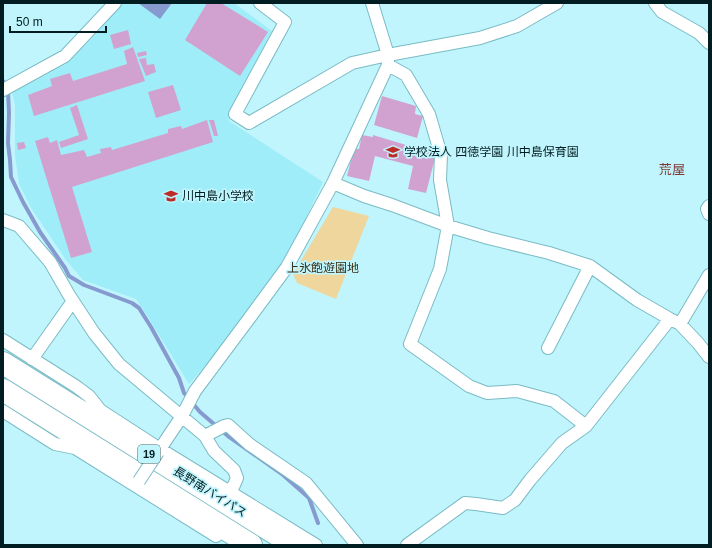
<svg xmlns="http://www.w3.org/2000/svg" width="712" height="548" font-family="Arial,'Noto Sans JP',sans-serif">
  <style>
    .built { fill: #9fedf8 }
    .green { fill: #eed69d }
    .water { fill: #869acf }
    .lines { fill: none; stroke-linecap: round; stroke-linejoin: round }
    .stream { stroke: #869acf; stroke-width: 4 }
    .building { fill: #d1a2cf }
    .street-casing { stroke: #7abbc5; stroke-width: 14 }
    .highway-casing { stroke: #7abbc5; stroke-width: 24 }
    .street { stroke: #fff; stroke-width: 12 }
    .highway { stroke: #fff; stroke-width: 22 }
    .street-bridge-casing { stroke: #7abbc5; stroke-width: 14; stroke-linecap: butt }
    .street-bridge { stroke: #fff; stroke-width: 12 }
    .labels { text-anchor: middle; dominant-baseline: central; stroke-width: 3.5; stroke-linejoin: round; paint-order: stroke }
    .shield { fill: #c1f5fd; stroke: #3b5e63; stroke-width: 1 }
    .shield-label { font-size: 11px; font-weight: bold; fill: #021d21 }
    .poi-label { font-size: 12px; fill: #021d21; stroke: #c1f5fd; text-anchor: start }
    .park-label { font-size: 12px; fill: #382d12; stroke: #c1f5fd }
    .street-label { font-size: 12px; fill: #021d21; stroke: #c1f5fd }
    .neighbourhood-label { font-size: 13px; fill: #813a33; stroke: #c1f5fd }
  </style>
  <rect width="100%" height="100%" fill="#c1f5fd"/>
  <!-- built -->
  <path class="built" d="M 121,3 L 234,3 L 272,31 L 229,121 L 323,182 L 282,268 L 241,326 L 189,384 L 148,317 L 136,299 L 83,280 L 66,260 L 31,208 L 19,184 L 15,155 L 15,104 L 12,93 L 66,64 L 98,32 Z"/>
  <!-- green -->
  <path class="green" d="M 333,207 L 369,216 L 336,299 L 297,283 L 293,274 Z"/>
  <!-- water -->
  <path class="water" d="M 138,3 L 172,3 L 160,19 Z"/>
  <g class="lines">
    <!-- stream -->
    <path class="stream" d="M 3,81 L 8,91 L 9,113 L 8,143 L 10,160 L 11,177 L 23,202 L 40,232 L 65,268 L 69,276 L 84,285 L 132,303 L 139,308 L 151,327 L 179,378 L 184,393 L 200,412 L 228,436 L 282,474 L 309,498 L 318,523"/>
  </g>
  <!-- building -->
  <path class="building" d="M 207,3 L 221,3 L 268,32 L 240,76 L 185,40 Z
    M 128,30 L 131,44 L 114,49 L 110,35 Z
    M 133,47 L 145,81 L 34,116 L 28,95 L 52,86 L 50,79 L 70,73 L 73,81 L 127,64 L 124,51 Z
    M 146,51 L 147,55 L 138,57 L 137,53 Z
    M 146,58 L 147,65 L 154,64 L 156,72 L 146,76 L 139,59 Z
    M 173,85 L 181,110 L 156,118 L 148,92 Z
    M 382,96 L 416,106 L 415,114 L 423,116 L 417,138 L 374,125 Z
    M 77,105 L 88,139 L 61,148 L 59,142 L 79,135 L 70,108 Z
    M 207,120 L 213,142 L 72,187 L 92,252 L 71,258 L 35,141 L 48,137 L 50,143 L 57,140 L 61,155 L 84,150 L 87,157 L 101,153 L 100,149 L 111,147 L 112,150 L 168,133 L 168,129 L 181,126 L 182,129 Z
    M 209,120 L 214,120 L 218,136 L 214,136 Z
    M 362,135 L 373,137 L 373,135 L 436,154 L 426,193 L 408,189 L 413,166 L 375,156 L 369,181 L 347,176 L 354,149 L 359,149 Z
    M 24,142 L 26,148 L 18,150 L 17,143 Z"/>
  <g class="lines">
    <defs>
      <path id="street" d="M 260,3 L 285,22 L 235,114 L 249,123 L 352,63 L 388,55 L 480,38 L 517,26 L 557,3
        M 655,3 L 662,12 L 699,33 L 709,43
        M 388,65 L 406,75 L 429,114 L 441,155 L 440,180 L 448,226 L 440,269 L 410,344 L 469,386 L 487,393 L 517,391 L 554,401 L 586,426
        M 3,90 L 65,56 L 115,3
        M 333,183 L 364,196 L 392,205 L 448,226 L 488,238 L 549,253 L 590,266 L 637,300 L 670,319 L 680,324 L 698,343 L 709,357
        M 709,206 L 707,209 L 709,214
        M 3,220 L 19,226 L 50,262 L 69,295 L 94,333 L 119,364 L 205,436 L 214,451 L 234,470 L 237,478 L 234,485 L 230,492
        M 680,324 L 709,275
        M 3,340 L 77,387 L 89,396 L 100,410 L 160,449 L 316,545
        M 548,348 L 590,266
        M 32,359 L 73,301
        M 3,411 L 55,444 L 75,448 L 216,536
        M 205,436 L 224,426 L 228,425 L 249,444 L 306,483 L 357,545
        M 158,452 L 182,416 L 195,391 L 248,320 L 287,267 L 333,183 L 388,65 L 388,55 L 372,3
        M 407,545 L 465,503 L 476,504 L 503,508 L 515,500 L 530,480 L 562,443 L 586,426 L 670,319"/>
      <path id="highway" d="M 3,363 L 294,545
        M 3,390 L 251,545"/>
    </defs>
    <!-- street casing -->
    <use href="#street" class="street-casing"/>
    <!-- highway casing -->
    <use href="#highway" class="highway-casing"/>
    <!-- street -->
    <use href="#street" class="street"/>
    <!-- highway -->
    <use href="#highway" class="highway"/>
    <defs>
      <path id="street-bridge" d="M 139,481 L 158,452"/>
    </defs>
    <!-- street-bridge casing -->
    <use href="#street-bridge" class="street-bridge-casing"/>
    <!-- street-bridge -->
    <use href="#street-bridge" class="street-bridge"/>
  </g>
  <!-- icons -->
  <defs>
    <symbol id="school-bare" viewBox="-9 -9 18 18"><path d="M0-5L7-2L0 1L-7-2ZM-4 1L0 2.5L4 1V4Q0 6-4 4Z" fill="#bc2d28" stroke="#c1f5fd" stroke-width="2.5" paint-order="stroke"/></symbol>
  </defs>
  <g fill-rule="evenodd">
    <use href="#school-bare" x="383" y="142" width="20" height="20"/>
    <use href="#school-bare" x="161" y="186" width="20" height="20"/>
  </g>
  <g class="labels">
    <!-- shield labels -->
    <rect class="shield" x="138" y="445" width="22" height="18" rx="3"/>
    <g class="shield-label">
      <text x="149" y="454">19</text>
    </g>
    <!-- poi labels -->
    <g class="poi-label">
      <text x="404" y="152">学校法人 四徳学園 川中島保育園</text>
      <text x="182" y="196">川中島小学校</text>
    </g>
    <!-- park labels -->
    <g class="park-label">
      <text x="323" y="268">上氷飽遊園地</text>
    </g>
    <!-- street labels -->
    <g class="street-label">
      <text transform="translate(210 492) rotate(32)">長野南バイパス</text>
    </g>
    <!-- neighbourhood labels -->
    <g class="neighbourhood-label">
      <text x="672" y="169">荒屋</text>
    </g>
  </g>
  <!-- border -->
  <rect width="712" height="548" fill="none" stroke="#021d21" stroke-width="8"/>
  <!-- scale -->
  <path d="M10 26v6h96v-6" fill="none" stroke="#021d21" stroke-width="2"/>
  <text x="16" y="26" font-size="12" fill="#021d21" stroke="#c1f5fd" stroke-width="3" paint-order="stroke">50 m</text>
</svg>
